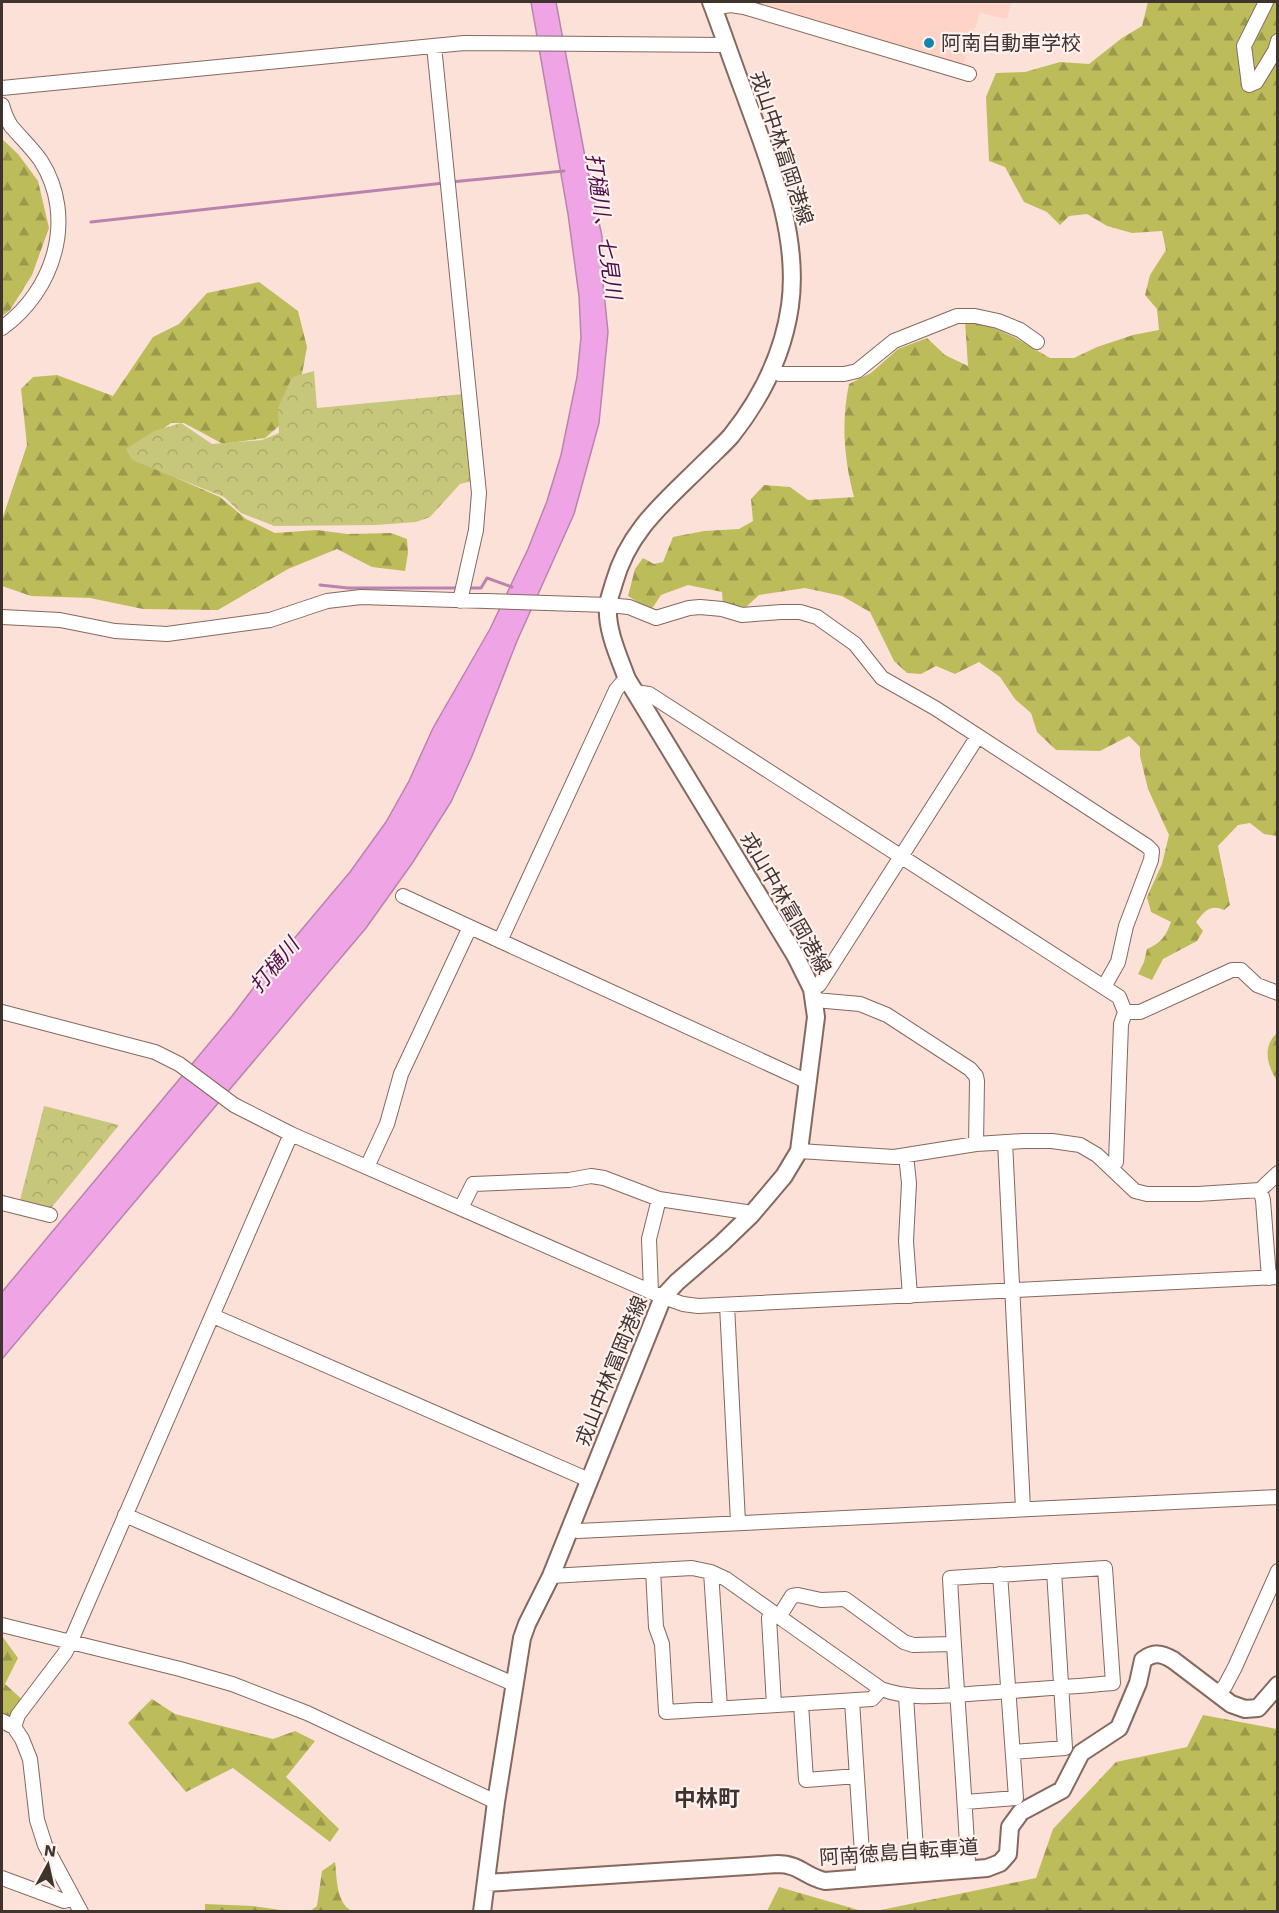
<svg xmlns="http://www.w3.org/2000/svg" width="1279" height="1913" font-family="'Work Sans','Noto Sans JP',sans-serif">
  <style>
    .built { fill: #fdd4c6 }
    .forest { fill: url(#forest-firs) }
    .park { fill: url(#park-crowns) }
    .water { fill: #efa5e5; stroke: #ba83ae; stroke-width: 1.5 }
    .lines { fill: none; stroke-linecap: round; stroke-linejoin: round }
    .stream { stroke: #ba83ae; stroke-width: 3 }
    .minor-casing { stroke: #85685e; stroke-width: 16 }
    .major-casing { stroke: #85685e; stroke-width: 20 }
    .minor { stroke: #fff; stroke-width: 14 }
    .major { stroke: #fff; stroke-width: 16 }
    .poi-dot { fill: #1585ac; stroke: #fff1ed; stroke-width: 2 }
    .labels { text-anchor: middle; dominant-baseline: central; stroke-width: 4.5; stroke-linejoin: round; paint-order: stroke }
    .poi-label { font-size: 20px; fill: #3f332e; stroke: #fff1ed; text-anchor: start }
    .street-label { font-size: 20px; fill: #3f332e; stroke: #fff1ed }
    .water-label { font-size: 21px; font-style: italic; fill: #4f0e4a; stroke: #fff1ed }
    .quarter-label { font-size: 22px; font-weight: bold; fill: #3f332e; stroke: #fff1ed }
  </style>
  <defs>
    <pattern id="forest-firs" width="22" height="20" patternUnits="userSpaceOnUse" patternTransform="scale(1.5)"><rect width="22" height="20" fill="#bdbc5b"/><path d="M5 1l3.5 6h-7zM16 11l3.5 6h-7z" fill="#9b994c"/></pattern>
    <pattern id="park-crowns" width="20" height="18" patternUnits="userSpaceOnUse" patternTransform="scale(1.5)"><rect width="20" height="18" fill="#c7c77b"/><path d="M2 6a3 3 0 1 1 6 0M12 15a3 3 0 1 1 6 0" fill="none" stroke="#acab6b"/></pattern>
  </defs>
  <rect width="100%" height="100%" fill="#fce1d8"/>
  <!-- built -->
  <path class="built" d="M 749,2 L 1011,2 L 1007,19 L 980,13 L 963,66 Z"/>
  <!-- forest -->
  <path class="forest" d="M 1148,2 L 1277,2 L 1277,836 L 1264,834 L 1250,823 L 1238,825 L 1218,846 L 1230,905 L 1224,910 C 1210,904 1205,911 1196,922 L 1203,931 L 1197,941 L 1163,959 L 1152,980 L 1138,974 L 1144,962 L 1147,949 C 1161,943 1166,936 1171,922 L 1151,912 L 1147,897 L 1162,864 L 1169,835 L 1148,789 L 1140,756 L 1140,747 L 1129,736 L 1100,751 L 1056,750 L 1037,732 L 1031,713 L 1015,699 L 1000,677 L 979,662 L 955,674 L 936,666 L 921,674 L 907,673 L 894,661 L 870,612 L 842,596 L 805,588 L 759,595 L 746,607 L 723,605 L 722,592 L 688,585 L 661,595 L 651,610 L 628,596 L 635,569 L 643,558 L 654,564 L 663,562 L 673,537 L 704,531 L 739,529 L 753,521 L 751,499 L 764,485 L 790,487 L 808,500 L 854,497 C 844,459 841,423 849,384 L 871,373 L 898,349 L 927,338 L 945,355 L 968,366 L 965,322 L 987,325 L 1014,337 L 1050,358 L 1074,358 L 1097,347 L 1133,335 L 1159,330 L 1157,309 L 1145,295 L 1150,275 L 1166,250 L 1162,231 L 1132,233 L 1107,226 L 1087,214 L 1069,216 L 1060,225 L 1047,212 L 1024,202 L 1005,167 L 989,161 L 986,97 L 996,73 L 1025,72 L 1060,62 L 1089,64 L 1122,38 L 1142,26 Z
    M 2,139 L 18,154 L 38,181 L 49,228 L 32,275 L 10,310 L 2,316 Z
    M 259,282 L 298,311 L 307,347 L 302,374 L 279,426 L 265,438 L 223,444 L 184,423 L 171,423 L 140,446 L 142,463 L 220,497 L 246,519 L 275,533 L 317,530 L 347,534 L 391,533 L 407,539 L 408,553 L 405,571 L 372,567 L 337,549 L 288,569 L 218,610 L 143,609 L 90,598 L 31,596 L 2,586 L 2,520 L 27,445 L 21,389 L 33,377 L 57,375 L 113,396 L 153,337 L 179,324 L 207,293 Z
    M 1277,1033 L 1277,1081 C 1267,1065 1262,1047 1277,1033 Z
    M 2,1636 L 18,1658 L 5,1684 L 26,1703 L 10,1717 L 2,1713 Z
    M 152,1699 L 175,1714 L 273,1739 L 295,1731 L 315,1741 L 286,1777 L 339,1829 L 330,1842 L 233,1768 L 186,1792 L 128,1723 Z
    M 1203,1715 L 1277,1729 L 1277,1911 L 876,1911 L 1036,1878 L 1053,1829 L 1116,1762 L 1187,1747 Z
    M 335,1862 C 337,1878 336,1903 352,1911 L 310,1911 L 317,1906 L 322,1871 Z
    M 779,1887 L 862,1911 L 767,1911 Z
    M 205,1904 L 253,1906 L 288,1911 L 205,1911 Z"/>
  <!-- park -->
  <path class="park" d="M 314,371 L 317,408 L 464,394 L 472,481 L 460,484 L 430,517 L 416,522 L 376,525 L 274,526 L 241,513 L 224,497 L 132,460 L 126,449 L 154,431 L 181,423 L 212,444 L 262,440 L 279,433 L 278,408 L 292,377 Z
    M 44,1106 L 119,1125 L 48,1212 L 19,1204 Z"/>
  <!-- water -->
  <path class="water" d="M 531,2 L 556,2 L 586,162 L 602,236 L 603,283 L 608,332 L 599,423 L 574,514 L 517,641 L 472,756 L 451,802 L 413,862 L 366,928 L 2,1359 L 2,1292 L 232,1016 L 261,978 L 350,872 L 386,822 L 409,781 L 433,728 L 490,629 L 528,549 L 547,501 L 561,455 L 577,377 L 581,337 L 579,296 L 568,214 Z"/>
  <g class="lines">
    <!-- stream -->
    <path class="stream" d="M 451,182 L 564,171
      M 91,222 L 444,183
      M 320,585 L 348,588 L 459,588
      M 466,588 L 481,588 L 487,578 L 512,587"/>
    <defs>
      <path id="minor" d="M 1266,2 L 1244,46 L 1249,85 L 1256,82 L 1275,51 L 1278,41
        M 713,8 L 730,5 L 744,7 L 969,74
        M 434,46 L 479,493 L 476,530 L 460,601
        M 2,88 L 464,43 L 726,45
        M 2,105 C 4,112 7,120 11,126 C 21,138 32,148 41,161 C 77,218 54,291 2,328
        M 772,372 L 780,374 L 844,374 L 857,371 L 894,341 L 957,316 L 975,316 L 998,321 L 1020,330 L 1037,342
        M 2,617 L 60,620 L 115,631 L 167,634 L 270,620 L 327,601 L 361,597 L 608,605 L 629,607 L 656,618 L 689,608 L 700,607 L 722,609 L 742,615 L 781,612 L 800,612 L 817,617 L 855,644 L 882,678 L 935,708 L 1147,846 L 1152,851 L 1151,860 L 1126,926 L 1118,962 L 1104,987
        M 635,692 L 649,694 L 1119,997 L 1125,1012 L 1121,1024 L 1116,1162 L 1111,1168
        M 403,896 L 470,927
        M 500,941 L 616,690 L 621,684 L 627,679
        M 812,989 L 819,985 L 978,736
        M 815,1000 L 860,1004 L 887,1015 L 970,1069 L 976,1076 L 977,1081 L 976,1144
        M 2,1012 L 155,1052 L 179,1064 L 234,1105 L 291,1134 L 663,1297 L 683,1304 L 698,1306 L 1278,1277
        M 1125,1012 L 1140,1012 L 1232,970 L 1241,970 L 1257,985 L 1278,993
        M 1005,1142 L 1023,1509
        M 799,1151 L 894,1157 L 976,1144 L 1024,1141 L 1052,1141 L 1080,1145 L 1097,1155 L 1135,1191 L 1147,1194 L 1198,1194 L 1260,1190 L 1278,1173
        M 906,1155 L 909,1183 L 906,1241 L 910,1296
        M 367,1167 L 387,1124 L 401,1074 L 470,927 L 808,1082
        M 1260,1190 L 1263,1200 L 1269,1278
        M 2,1203 L 50,1215
        M 461,1208 L 473,1184 L 569,1180 L 591,1176 L 604,1178 L 659,1199 L 746,1212 L 751,1215
        M 651,1292 L 649,1239 L 659,1199
        M 727,1305 L 738,1522
        M 213,1316 L 589,1480
        M 125,1515 L 514,1684
        M 570,1529 L 578,1531 L 1278,1497
        M 653,1570 L 656,1627 L 662,1644 L 666,1712 L 872,1699 L 881,1689
        M 711,1572 L 720,1708
        M 551,1576 L 692,1568 L 711,1572 L 726,1579 L 881,1689 C 914,1701 948,1695 982,1693 C 1026,1690 1069,1687 1113,1683 L 1105,1568 L 950,1578 C 955,1673 963,1767 968,1862 L 863,1869 L 852,1701
        M 772,1612 L 769,1618 L 774,1705
        M 779,1617 L 792,1596 L 798,1595 L 821,1600 L 845,1599 L 904,1642 L 913,1645 L 953,1644
        M 2,1625 L 180,1669 L 232,1684 L 307,1713 L 496,1802
        M 1218,1693 L 1225,1686 L 1235,1667 L 1278,1571
        M 906,1696 L 917,1865
        M 801,1704 L 806,1780 L 857,1776
        M 2,1721 L 14,1727 L 22,1739 L 30,1759 L 37,1820 L 45,1845 L 81,1912
        M 14,1727 L 18,1715 L 65,1653 L 70,1643 L 291,1134
        M 1014,1752 L 1065,1748 L 1054,1571
        M 965,1802 L 1016,1798 L 1000,1574
        M 2,1878 L 64,1901 L 73,1898"/>
      <path id="major" d="M 486,1883 L 778,1864 C 799,1864 806,1877 825,1881 L 987,1868 L 1000,1863 L 1008,1854 L 1010,1827 L 1021,1812 L 1062,1790 L 1081,1753 L 1119,1728 L 1138,1683 L 1143,1660 C 1154,1652 1161,1653 1173,1660 L 1231,1704 L 1245,1709 L 1258,1708 L 1278,1685
        M 482,1912 L 496,1802 L 522,1638 L 527,1624 L 551,1576 L 663,1297 L 677,1282 L 722,1243 L 751,1215 L 784,1176 L 799,1151 L 816,1017 L 812,989 L 795,955 L 627,679 C 619,657 606,630 608,605 C 609,598 612,590 614,583 C 629,529 667,500 705,462 C 714,453 723,445 731,436 C 762,397 783,355 790,306 C 800,234 769,162 745,95 C 733,64 723,33 711,2"/>
    </defs>
    <!-- minor casing -->
    <use href="#minor" class="minor-casing"/>
    <!-- major casing -->
    <use href="#major" class="major-casing"/>
    <!-- minor -->
    <use href="#minor" class="minor"/>
    <!-- major -->
    <use href="#major" class="major"/>
  </g>
  <!-- markers -->
  <circle class="poi-dot" cx="929" cy="43" r="6"/>
  <g class="labels">
    <!-- poi labels -->
    <g class="poi-label">
      <text x="941" y="43">阿南自動車学校</text>
    </g>
    <!-- street labels -->
    <g class="street-label">
      <text transform="translate(782 148) rotate(72)">戎山中林富岡港線</text>
      <text transform="translate(786 903) rotate(60)">戎山中林富岡港線</text>
      <text transform="translate(611 1371) rotate(-68)">戎山中林富岡港線</text>
      <text transform="translate(899 1852) rotate(-4)">阿南徳島自転車道</text>
    </g>
    <!-- water labels -->
    <g class="water-label">
      <text transform="translate(604 226) rotate(82)">打樋川、七見川</text>
      <text transform="translate(274 965) rotate(-50)">打樋川</text>
    </g>
    <!-- quarter labels -->
    <g class="quarter-label">
      <text x="707" y="1798">中林町</text>
    </g>
  </g>
  <!-- border -->
  <rect width="1279" height="1913" fill="none" stroke="#3f332e" stroke-width="6"/>
  <!-- north arrow -->
  <g transform="translate(48 1865) rotate(8)" stroke="#fff1ed" stroke-width="4.5" paint-order="stroke">
  <path d="M0-4.5L10 22L0 15L-10 22Z" fill="#3f332e"/>
  <text y="-9" font-size="16" font-weight="bold" text-anchor="middle" fill="#3f332e">N</text>
  </g>
</svg>
